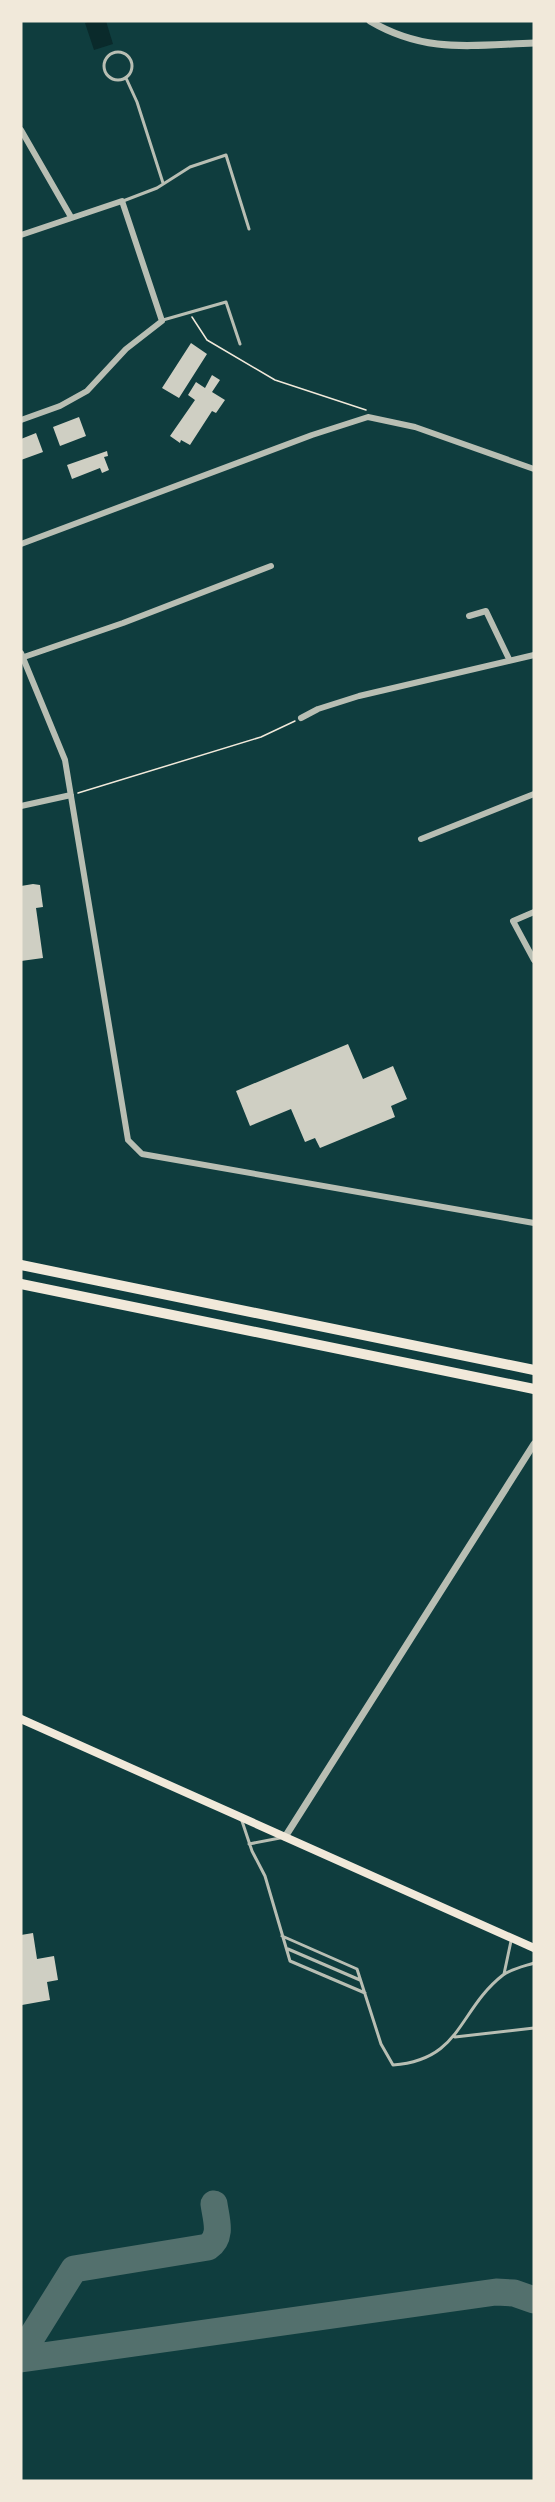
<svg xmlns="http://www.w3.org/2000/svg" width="555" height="2502" font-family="Cabin,sans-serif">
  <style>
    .water { fill: #0a2a2b }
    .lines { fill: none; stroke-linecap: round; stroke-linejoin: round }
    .taxiway { stroke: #53706d; stroke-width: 27 }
    .building { fill: #cfcfc3 }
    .path { stroke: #f1e9da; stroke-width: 1.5 }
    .service { stroke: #b8beb3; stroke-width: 3 }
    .minor { stroke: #b8beb3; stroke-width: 6 }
    .tertiary { stroke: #b8beb3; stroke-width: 7 }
    .secondary { stroke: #f1e9da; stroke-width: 8 }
    .motorway { stroke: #f1e9da; stroke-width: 10 }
  </style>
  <rect width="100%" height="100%" fill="#0f3d3e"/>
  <!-- water -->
  <path class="water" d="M 91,21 L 106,21 L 113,44 L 94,50 L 85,23 Z"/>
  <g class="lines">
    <!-- taxiway -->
    <path class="taxiway" d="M 21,2354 L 74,2269 L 208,2247 C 223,2237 216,2219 214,2204
      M 21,2359 L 496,2292 L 514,2293 L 534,2300"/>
  </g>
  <!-- building -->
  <path class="building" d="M 191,343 L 207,354 L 179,398 L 162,388 Z
    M 212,375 L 220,380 L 212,392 L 225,400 L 216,413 L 212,411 L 190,445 L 181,440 L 180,443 L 170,436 L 195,400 L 188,395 L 196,382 L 205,388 Z
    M 79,417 L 86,436 L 60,446 L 53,427 Z
    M 36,433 L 43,452 L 21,460 L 21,439 Z
    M 107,451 L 108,456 L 104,457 L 109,470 L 102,473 L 100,468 L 72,479 L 67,465 Z
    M 33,884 L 40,885 L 43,907 L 36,908 L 43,958 L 21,961 L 21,886 Z
    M 348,1044 L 363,1079 L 393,1066 L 407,1099 L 391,1106 L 395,1117 L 320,1148 L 315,1138 L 305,1142 L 291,1109 L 250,1126 L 236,1091 Z
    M 33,1933 L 37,1959 L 54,1956 L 58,1980 L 47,1982 L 50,2000 L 22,2005 L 21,1935 Z"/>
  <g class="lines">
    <!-- path -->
    <path class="path" d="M 192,317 L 207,340 L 275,380 L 366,410
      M 78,793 L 261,737 L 295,721"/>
    <!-- service -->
    <path class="service" d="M104 66a14 14 0 1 1 28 0a14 14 0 1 1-28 0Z
      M 126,78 L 137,102 L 163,183
      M 123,201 L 157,188 L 190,167 L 226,155 L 249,229
      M 163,320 L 226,302 L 240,344
      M 241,1818 L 252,1851 L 265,1876 L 290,1961 L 365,1993
      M 249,1844 L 280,1838
      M 282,1936 L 357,1969 L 381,2044 L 393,2065 C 462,2060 458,2010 503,1975 C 511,1969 525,1966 534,1963
      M 288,1949 L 360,1980
      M 504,1974 L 511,1941
      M 455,2037 L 534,2028"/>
    <!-- minor -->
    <path class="minor" d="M 21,130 L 71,217
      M 21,235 L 122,201 L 162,321 L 126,349 L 87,391 L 60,406 L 21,420
      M 21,544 L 312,435 L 368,417 L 415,427 L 534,469
      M 469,616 L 486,611 L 509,659
      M 21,653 L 65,760 L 128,1140 L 142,1154 L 534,1223
      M 21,658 L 123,623 L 271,566
      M 301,718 L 318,709 L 359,696 L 534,655
      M 21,806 L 71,795
      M 421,839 L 534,794
      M 534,912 L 513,921 L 534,960"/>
    <!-- tertiary -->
    <path class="tertiary" d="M 370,21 C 426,54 472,45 534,43
      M 285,1837 L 534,1444"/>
    <!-- secondary -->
    <path class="secondary" d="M 21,1719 L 534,1948"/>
    <!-- motorway -->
    <path class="motorway" d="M 21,1265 L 534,1370
      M 21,1284 L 534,1389"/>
  </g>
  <!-- border -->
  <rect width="555" height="2502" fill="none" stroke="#f1e9da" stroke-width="45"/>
</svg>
